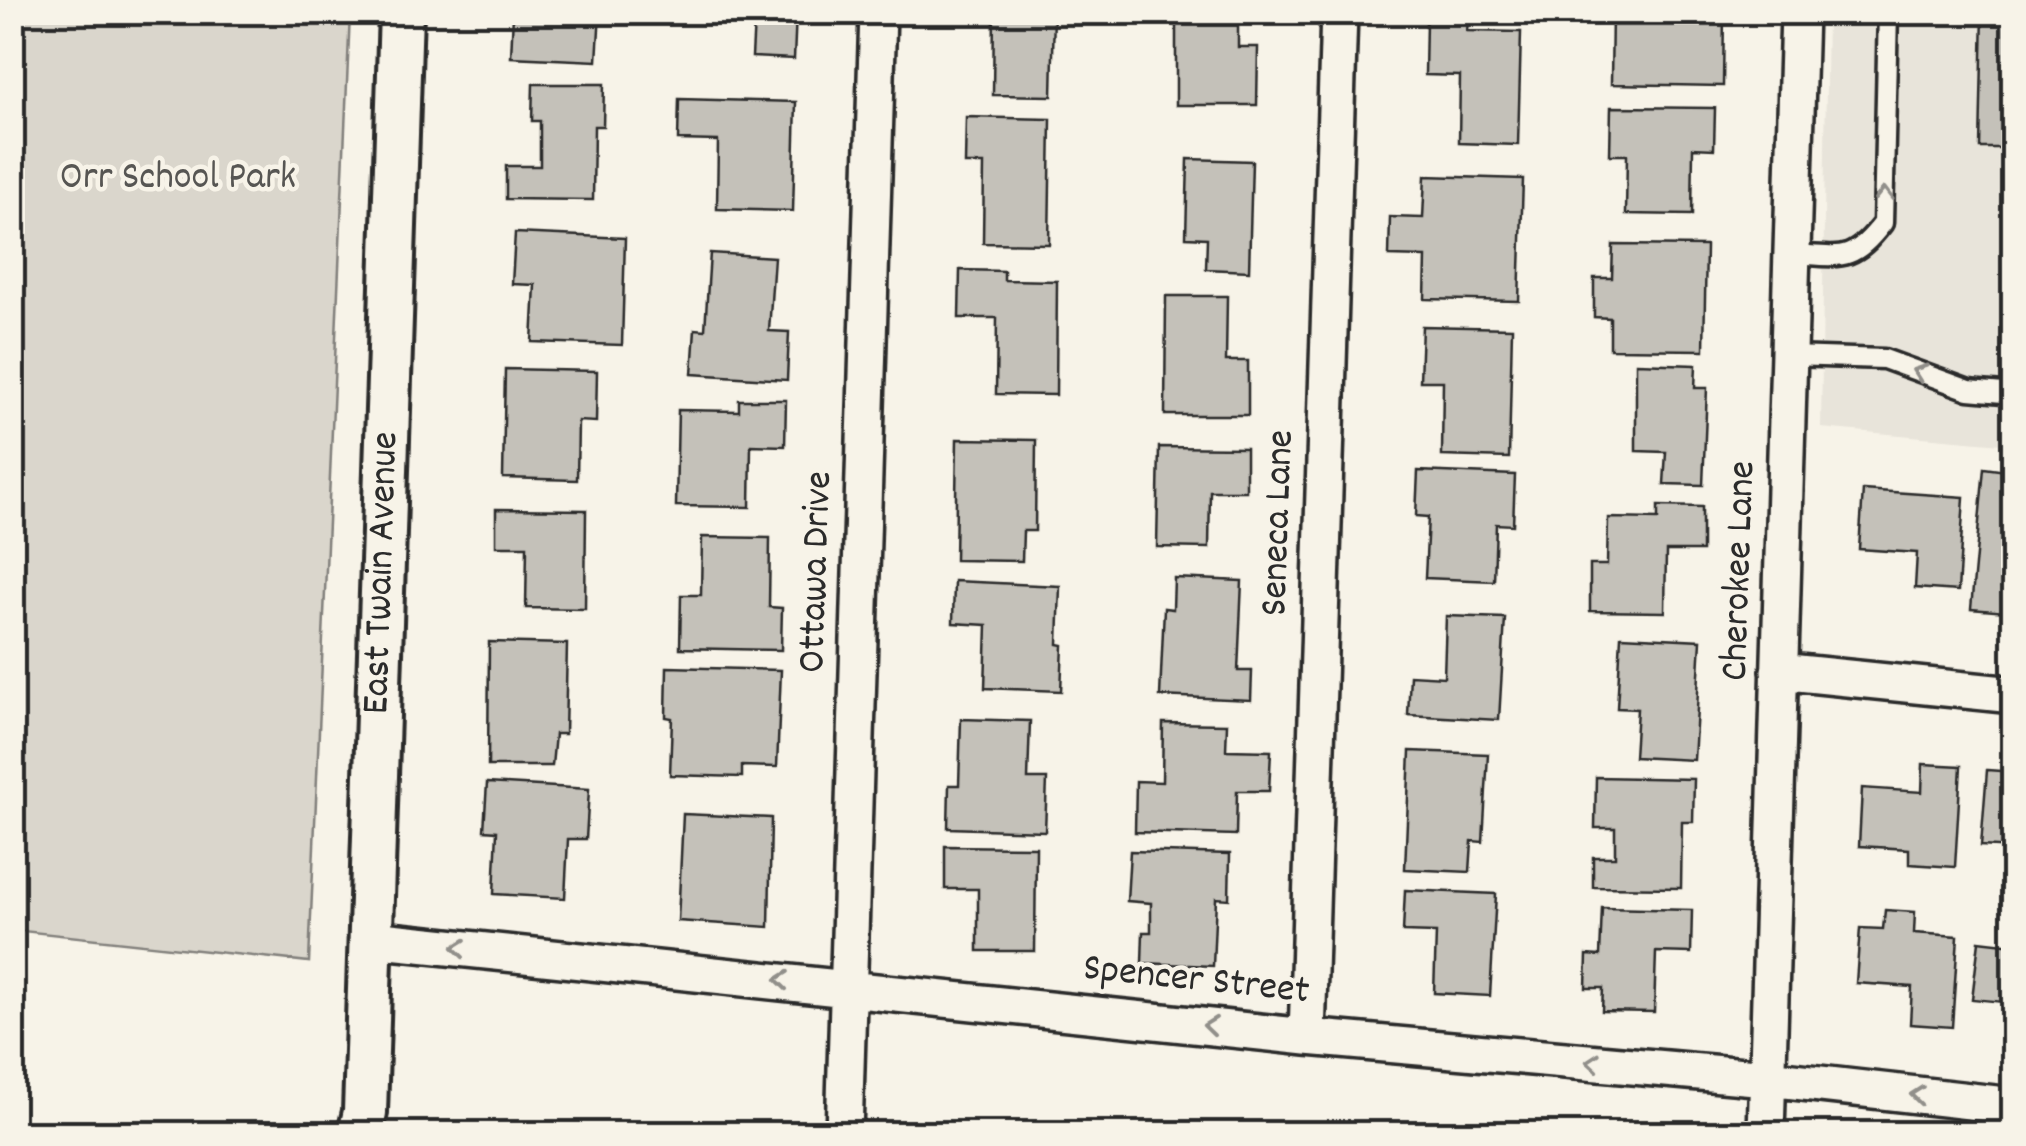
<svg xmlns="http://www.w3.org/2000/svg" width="2026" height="1146" font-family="Dekko,sans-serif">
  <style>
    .built { fill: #e8e4da }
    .green { fill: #dad6cc; stroke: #82807c; stroke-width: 2.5 }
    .building { fill: #c4c1b9; stroke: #2b2b2b; stroke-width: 2.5 }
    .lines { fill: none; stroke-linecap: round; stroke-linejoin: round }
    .service-casing { stroke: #2b2b2b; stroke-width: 25 }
    .minor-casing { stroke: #2b2b2b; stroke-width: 42 }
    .tertiary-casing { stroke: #2b2b2b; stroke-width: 50 }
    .service { stroke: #f7f3e8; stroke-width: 18 }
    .minor { stroke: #f7f3e8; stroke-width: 35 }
    .tertiary { stroke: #f7f3e8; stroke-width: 42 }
    .oneway { stroke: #918f8a }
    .labels { text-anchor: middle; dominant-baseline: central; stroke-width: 9; stroke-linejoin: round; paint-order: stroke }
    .park-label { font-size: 40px; fill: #575653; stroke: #f7f3e8 }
    .street-label { font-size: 40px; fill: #2b2b2b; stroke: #f7f3e8 }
  </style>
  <rect width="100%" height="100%" fill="#f7f3e8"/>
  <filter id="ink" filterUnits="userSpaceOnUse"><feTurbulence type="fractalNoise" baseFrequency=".01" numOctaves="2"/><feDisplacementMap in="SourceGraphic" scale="20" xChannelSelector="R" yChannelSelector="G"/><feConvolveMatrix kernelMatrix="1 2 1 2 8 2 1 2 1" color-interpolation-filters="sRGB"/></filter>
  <g filter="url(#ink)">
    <!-- built -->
    <path class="built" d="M 1827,13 L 2013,13 L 2013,445 L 1821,428 Z"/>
    <!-- green -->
    <path class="green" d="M 13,12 L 350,13 L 309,962 L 13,930 Z"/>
    <!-- building -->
    <path class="building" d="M 539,12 L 600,12 L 597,61 L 511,57 L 513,14 Z
      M 734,12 L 796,12 L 794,59 L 752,57 L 754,19 L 734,17 Z
      M 994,12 L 1054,12 L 1052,96 L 993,95 Z
      M 1176,12 L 1238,12 L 1238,47 L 1258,47 L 1257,105 L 1176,105 Z
      M 1612,12 L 1724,12 L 1723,86 L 1611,84 Z
      M 1983,12 L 2014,12 L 2014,148 L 1980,148 Z
      M 1426,20 L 1468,21 L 1467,31 L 1521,32 L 1518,145 L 1459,143 L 1460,76 L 1425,75 Z
      M 533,84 L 604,84 L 603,126 L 594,126 L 593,200 L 506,199 L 506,166 L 540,166 L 540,121 L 532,121 Z
      M 679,99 L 796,102 L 793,211 L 717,209 L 718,141 L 678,140 Z
      M 1611,107 L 1715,108 L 1714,149 L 1693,148 L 1692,215 L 1626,214 L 1627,155 L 1610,155 Z
      M 966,117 L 1051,119 L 1049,244 L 983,243 L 984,164 L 965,164 Z
      M 1188,159 L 1252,161 L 1249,271 L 1206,269 L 1207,238 L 1186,237 Z
      M 1425,176 L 1523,179 L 1519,301 L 1425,299 L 1426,257 L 1389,256 L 1390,217 L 1423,218 Z
      M 515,233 L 625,238 L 622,345 L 532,342 L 535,285 L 512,284 Z
      M 1613,245 L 1706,246 L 1704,350 L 1610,349 L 1610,318 L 1594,317 L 1594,278 L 1612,278 Z
      M 710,253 L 774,257 L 769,331 L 789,332 L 787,380 L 692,374 L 695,329 L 705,330 Z
      M 960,270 L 1004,271 L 1004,280 L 1057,281 L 1056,395 L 996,394 L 997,318 L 959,318 Z
      M 1166,296 L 1227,296 L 1226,361 L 1248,361 L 1248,415 L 1165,415 Z
      M 1422,326 L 1512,328 L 1509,458 L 1442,456 L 1443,381 L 1420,381 Z
      M 1636,363 L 1696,365 L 1695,388 L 1707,388 L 1703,485 L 1664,484 L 1666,452 L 1636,451 Z
      M 505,369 L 597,371 L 596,422 L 578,421 L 577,480 L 503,478 Z
      M 739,400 L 786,400 L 785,446 L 751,445 L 750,507 L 676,506 L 678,410 L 739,411 Z
      M 957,439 L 1036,440 L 1035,531 L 1023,531 L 1022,561 L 955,560 Z
      M 1159,447 L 1246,448 L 1246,491 L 1210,491 L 1209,548 L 1157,547 Z
      M 1984,468 L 2014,472 L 2014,599 L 2006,598 L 2006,612 L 1971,609 Z
      M 1418,471 L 1515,475 L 1513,525 L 1496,524 L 1494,581 L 1425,578 L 1428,517 L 1416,516 Z
      M 1863,490 L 1964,497 L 1958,591 L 1915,588 L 1917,553 L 1859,549 Z
      M 1658,506 L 1702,507 L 1702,551 L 1666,551 L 1665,612 L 1590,611 L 1590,565 L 1607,565 L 1608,518 L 1658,519 Z
      M 496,509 L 586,510 L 585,609 L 526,608 L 527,546 L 496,546 Z
      M 702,537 L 770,538 L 769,607 L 782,608 L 781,650 L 680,648 L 681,595 L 701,595 Z
      M 1174,578 L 1242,581 L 1238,671 L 1252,671 L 1251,700 L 1160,696 L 1164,608 L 1173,609 Z
      M 954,581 L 1060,586 L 1058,644 L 1063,645 L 1061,691 L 985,688 L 987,625 L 953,623 Z
      M 1446,616 L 1505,618 L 1499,720 L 1408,715 L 1410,675 L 1444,677 Z
      M 1621,636 L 1701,640 L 1694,760 L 1634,757 L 1637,709 L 1617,708 Z
      M 489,642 L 567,644 L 565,734 L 555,734 L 552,766 L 488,766 Z
      M 667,667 L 781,670 L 777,767 L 742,766 L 742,777 L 670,775 L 672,718 L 666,717 Z
      M 961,719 L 1030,721 L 1028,779 L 1047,779 L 1045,831 L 948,828 L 949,785 L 959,785 Z
      M 1163,723 L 1227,724 L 1226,750 L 1271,751 L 1269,791 L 1237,791 L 1236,835 L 1135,832 L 1136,781 L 1162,782 Z
      M 1410,751 L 1488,754 L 1483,842 L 1472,841 L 1470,872 L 1405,869 Z
      M 1923,764 L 1961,766 L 1955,867 L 1909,864 L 1909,849 L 1859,846 L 1862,788 L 1922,792 Z
      M 1987,770 L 2014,772 L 2014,848 L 1981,846 Z
      M 1596,777 L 1694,779 L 1693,822 L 1682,822 L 1681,888 L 1593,887 L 1593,857 L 1615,857 L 1615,828 L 1595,828 Z
      M 487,783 L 589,789 L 586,839 L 568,839 L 565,898 L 494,894 L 497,831 L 484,830 Z
      M 683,814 L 771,818 L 769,927 L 678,921 Z
      M 945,846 L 1036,847 L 1035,951 L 978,951 L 978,889 L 945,889 Z
      M 1130,851 L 1230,854 L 1229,899 L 1216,898 L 1213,966 L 1142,963 L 1143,932 L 1151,932 L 1151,903 L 1127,901 Z
      M 1405,890 L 1496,894 L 1490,996 L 1434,993 L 1436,933 L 1403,932 Z
      M 1602,908 L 1692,910 L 1691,953 L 1656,952 L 1654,1012 L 1602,1011 L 1603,988 L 1586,988 L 1587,955 L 1600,956 Z
      M 1885,910 L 1915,912 L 1914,933 L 1958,936 L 1952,1027 L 1910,1024 L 1912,987 L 1856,983 L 1860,928 L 1883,929 Z
      M 1979,941 L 2014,945 L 2014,1003 L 1972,999 Z"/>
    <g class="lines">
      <defs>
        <path id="service" d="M 1794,254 C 1842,257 1852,263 1883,223 L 1888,12
          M 1790,356 L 1884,359 L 1969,390 L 2014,394"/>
        <path id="minor" d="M 1779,671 L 2014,695
          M 371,939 L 1307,1037 L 1767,1078 L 2014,1106
          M 1307,1037 L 1339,12
          M 844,1134 L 878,12
          M 1766,1134 L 1799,12"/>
        <g id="tertiary">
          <path id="s1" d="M 360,1134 L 365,1112 L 401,12"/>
        </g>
      </defs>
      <!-- service casing -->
      <use href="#service" class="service-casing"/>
      <!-- minor casing -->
      <use href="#minor" class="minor-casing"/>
      <!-- tertiary casing -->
      <use href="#tertiary" class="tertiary-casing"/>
      <!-- service -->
      <use href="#service" class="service"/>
      <!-- minor -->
      <use href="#minor" class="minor"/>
      <!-- tertiary -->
      <use href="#tertiary" class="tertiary"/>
    </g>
    <!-- one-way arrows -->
    <defs><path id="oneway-chevron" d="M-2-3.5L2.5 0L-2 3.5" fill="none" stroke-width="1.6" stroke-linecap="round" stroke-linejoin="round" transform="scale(2.5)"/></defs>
    <g class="oneway">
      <use href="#oneway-chevron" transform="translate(1884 194) rotate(-89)"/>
      <use href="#oneway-chevron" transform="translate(1919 372) rotate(-160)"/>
      <use href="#oneway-chevron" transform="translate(459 948) rotate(-174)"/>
      <use href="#oneway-chevron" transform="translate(782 980) rotate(-174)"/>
      <use href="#oneway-chevron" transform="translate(1210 1026) rotate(-174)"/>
      <use href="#oneway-chevron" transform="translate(1593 1062) rotate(-175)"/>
      <use href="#oneway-chevron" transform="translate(1917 1095) rotate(-174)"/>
    </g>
  </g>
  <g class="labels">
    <!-- park labels -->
    <g class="park-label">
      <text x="178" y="179">Orr School Park</text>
    </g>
    <!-- street labels -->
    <g class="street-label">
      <text transform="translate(1280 523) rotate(-88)">Seneca Lane</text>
      <text transform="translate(1741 571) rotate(-88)">Cherokee Lane</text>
      <text transform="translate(818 572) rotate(-88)">Ottawa Drive</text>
      <text stroke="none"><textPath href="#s1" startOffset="562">East Twain Avenue</textPath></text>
      <text transform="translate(1196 982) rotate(6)">Spencer Street</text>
    </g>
  </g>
  <!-- margin -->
  <rect width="2026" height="1146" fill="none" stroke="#f7f3e8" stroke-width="50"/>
  <rect x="25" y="25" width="1976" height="1096" fill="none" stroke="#2b2b2b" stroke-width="4" filter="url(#ink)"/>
</svg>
